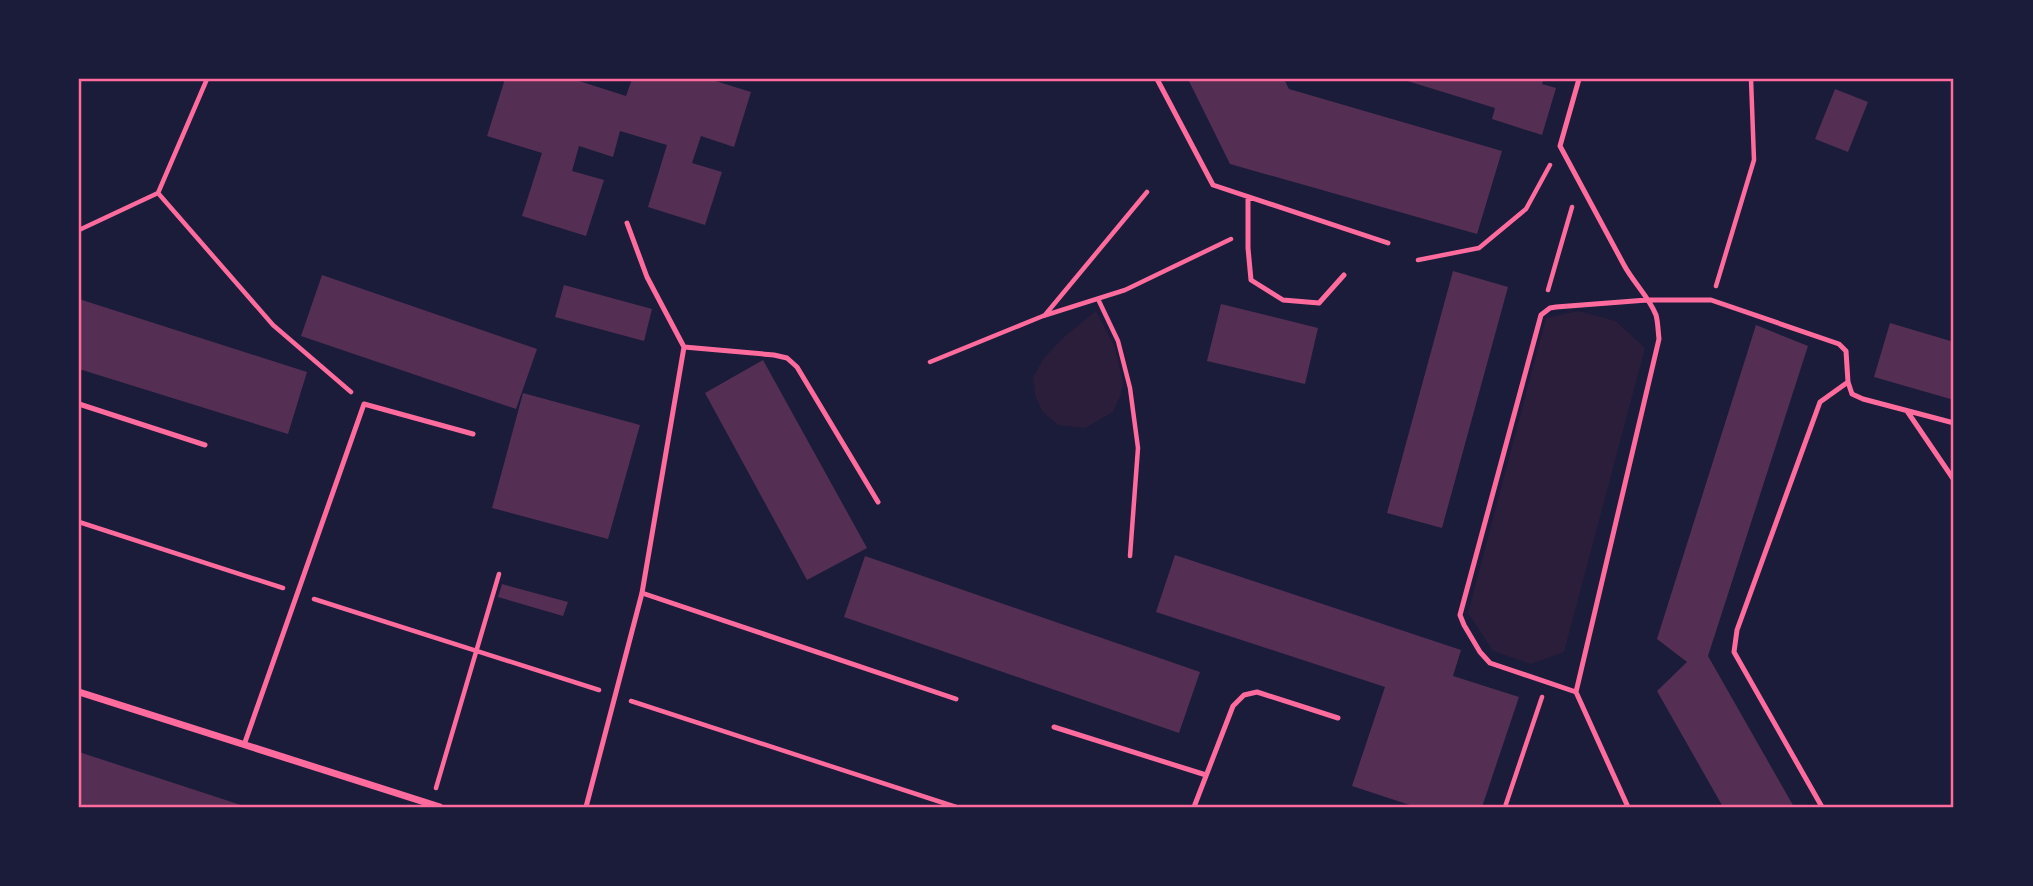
<svg xmlns="http://www.w3.org/2000/svg" width="2033" height="886" font-family="'Fira Sans Condensed',sans-serif">
  <style>
    .green { fill: #2a1e3b }
    .building { fill: #542f53 }
    .lines { fill: none; stroke-linecap: round; stroke-linejoin: round }
    .path { stroke: #ff6b9d; stroke-width: 4.5 }
    .service { stroke: #ff6b9d; stroke-width: 5 }
    .minor { stroke: #ff6b9d; stroke-width: 7 }
    .neatline { fill: none; stroke: #ff6b9d; stroke-width: 2.5 }
  </style>
  <rect width="100%" height="100%" fill="#1b1b3a"/>
  <!-- green -->
  <path class="green" d="M 1096,311 L 1115,348 L 1123,383 L 1121,394 L 1113,412 L 1085,428 L 1058,425 L 1042,411 L 1035,395 L 1033,378 L 1043,359 L 1064,337 Z
    M 1579,311 L 1616,321 L 1645,348 L 1564,652 L 1531,664 L 1493,651 L 1468,613 L 1546,318 Z"/>
  <!-- building -->
  <path class="building" d="M 505,79 L 531,79 L 537,81 L 538,79 L 577,79 L 576,80 L 626,96 L 632,79 L 709,79 L 751,92 L 734,147 L 701,136 L 692,163 L 722,172 L 705,225 L 648,207 L 667,145 L 620,131 L 613,157 L 579,146 L 572,171 L 604,180 L 586,236 L 522,216 L 542,153 L 487,136 Z
    M 1188,79 L 1284,79 L 1289,89 L 1502,151 L 1477,234 L 1230,164 Z
    M 1401,79 L 1544,79 L 1542,84 L 1556,88 L 1542,135 L 1492,119 L 1495,108 Z
    M 1835,89 L 1868,102 L 1848,152 L 1815,139 Z
    M 1453,271 L 1508,287 L 1442,528 L 1387,513 Z
    M 322,275 L 537,349 L 516,409 L 301,336 Z
    M 564,285 L 652,309 L 644,341 L 555,317 Z
    M 79,299 L 307,372 L 288,434 L 79,369 Z
    M 1221,304 L 1318,328 L 1305,384 L 1207,361 Z
    M 1890,323 L 1954,342 L 1954,400 L 1874,377 Z
    M 1756,325 L 1808,346 L 1708,656 L 1794,807 L 1723,807 L 1657,691 L 1687,662 L 1657,639 Z
    M 763,360 L 867,548 L 807,580 L 705,393 Z
    M 523,393 L 640,425 L 608,539 L 492,508 Z
    M 1175,555 L 1461,650 L 1453,676 L 1519,697 L 1482,807 L 1416,807 L 1352,786 L 1385,687 L 1156,612 Z
    M 865,556 L 1200,672 L 1179,733 L 844,617 Z
    M 502,584 L 568,602 L 563,616 L 498,597 Z
    M 79,752 L 247,807 L 79,807 Z"/>
  <g class="lines">
    <!-- path -->
    <path class="path" d="M 158,193 L 273,325 L 351,392
      M 79,230 L 158,193 L 207,79
      M 1418,260 L 1479,248 L 1526,209 L 1550,165
      M 1716,286 L 1754,160 L 1751,79
      M 1548,290 L 1572,207
      M 1098,299 L 1118,341 L 1130,388 L 1138,448 L 1130,556
      M 1045,315 L 1147,192
      M 930,362 L 1043,316 L 1125,290 L 1231,239
      M 79,522 L 283,588
      M 314,599 L 599,690
      M 631,701 L 956,807
      M 436,788 L 499,574
      M 1505,807 L 1542,697"/>
    <!-- service -->
    <path class="service" d="M 1157,79 L 1213,185 L 1388,243
      M 1579,79 L 1560,146 L 1624,265 C 1633,282 1649,297 1656,315 C 1658,322 1658,331 1659,339 L 1576,692 L 1628,807
      M 1248,197 L 1248,248 L 1251,280 L 1283,300 L 1319,303 L 1344,275
      M 684,347 L 774,355 L 787,358 L 797,367 L 878,502
      M 79,404 L 205,445
      M 1907,411 L 1954,480
      M 642,593 L 956,699
      M 1576,692 L 1490,663 L 1480,652 L 1464,625 L 1460,615 L 1541,315 L 1550,308 L 1556,307 L 1647,300 L 1711,300 L 1839,344 L 1846,351 L 1848,382 L 1852,394 L 1863,399 L 1954,423
      M 1054,727 L 1206,775
      M 244,745 L 364,404 L 473,434
      M 586,807 L 642,593 L 684,347 L 647,277 L 627,223
      M 1194,807 L 1233,706 L 1244,695 L 1257,692 L 1338,718
      M 1822,807 L 1734,652 L 1737,630 L 1820,402 L 1848,382"/>
    <!-- minor -->
    <path class="minor" d="M 79,692 L 440,807"/>
  </g>
  <!-- border -->
  <rect width="2033" height="886" fill="none" stroke="#1b1b3a" stroke-width="161"/>
  <rect x="80" y="80" width="1872" height="726" class="neatline"/>
</svg>
